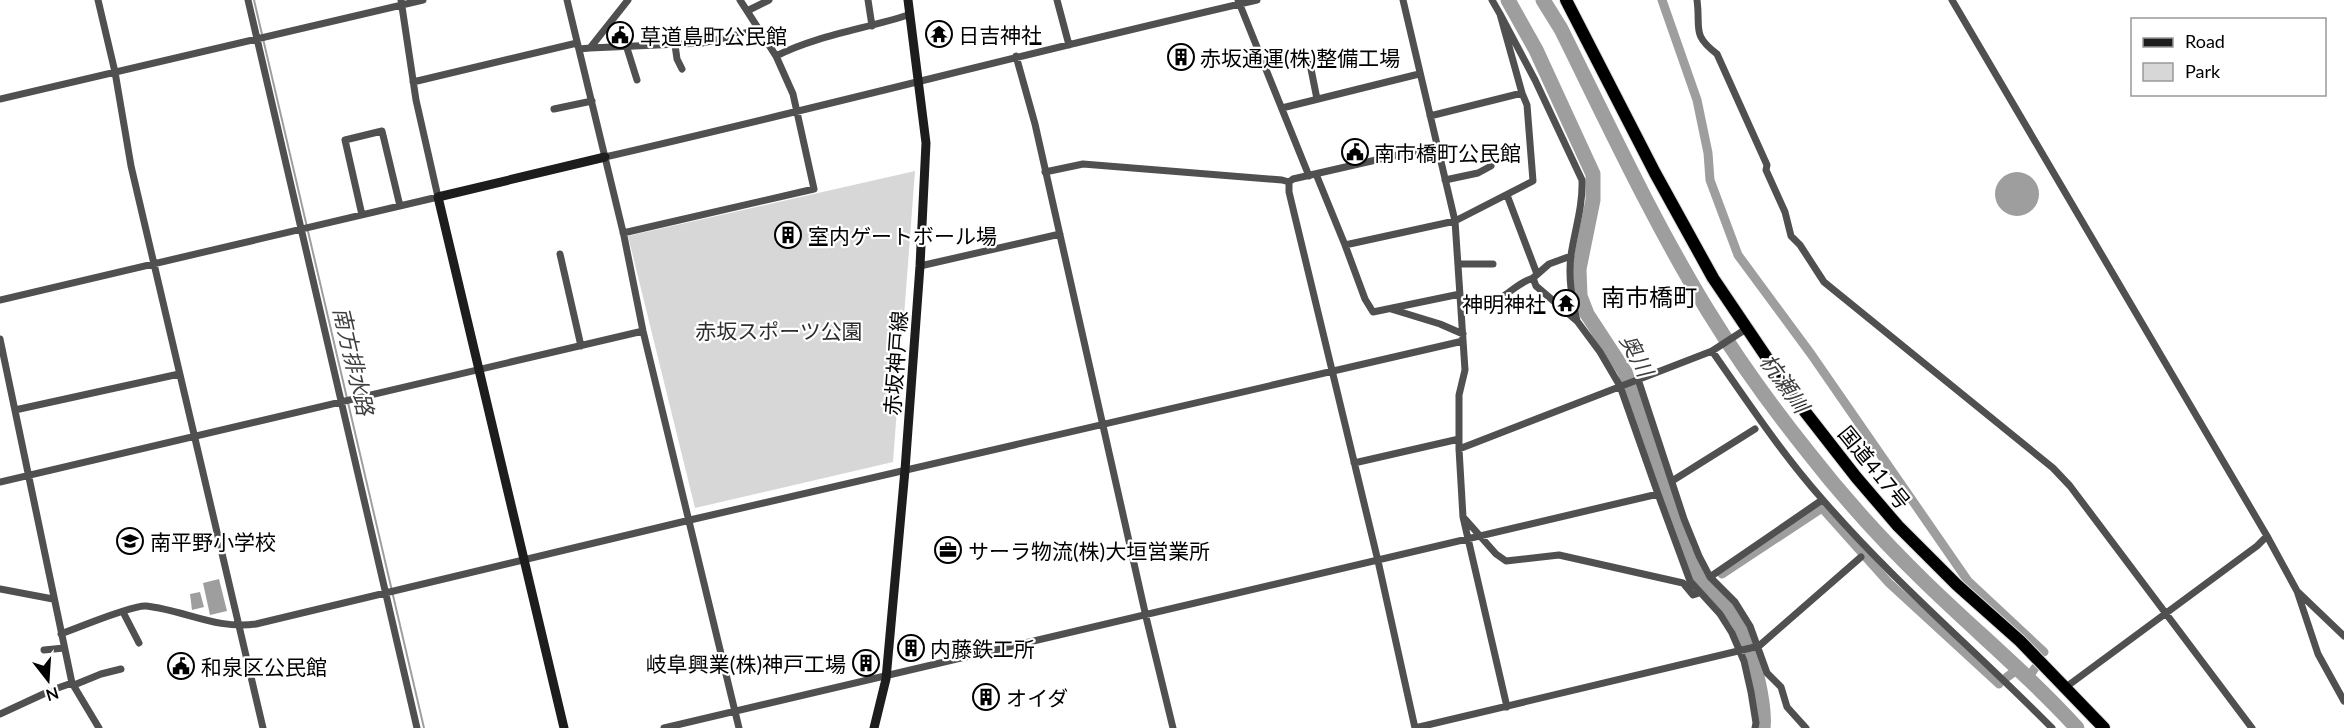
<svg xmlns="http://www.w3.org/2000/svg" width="2344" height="728" font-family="Lato,'Noto Sans JP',sans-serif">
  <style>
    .green { fill: #d7d7d7 }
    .water { fill: #9e9e9e }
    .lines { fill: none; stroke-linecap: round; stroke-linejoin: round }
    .stream { stroke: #9e9e9e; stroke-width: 2 }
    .canal { stroke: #9e9e9e; stroke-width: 9 }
    .river { stroke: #9e9e9e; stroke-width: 15 }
    .highway-casing { stroke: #dbdbdb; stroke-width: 14 }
    .street { stroke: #505050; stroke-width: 7 }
    .secondary { stroke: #1d1d1d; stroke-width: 9 }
    .highway { stroke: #000; stroke-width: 12 }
    .labels { text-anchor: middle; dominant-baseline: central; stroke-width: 4.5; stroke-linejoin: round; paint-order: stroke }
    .poi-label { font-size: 21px; fill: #000; stroke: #fff; text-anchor: start }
    .park-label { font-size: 21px; fill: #2e2e2e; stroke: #fff }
    .street-label { font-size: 21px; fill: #000; stroke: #fff }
    .water-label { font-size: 22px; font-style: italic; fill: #3f3f3f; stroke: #fff }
    .quarter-label { font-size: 24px; fill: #000; stroke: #fff }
  </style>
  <rect width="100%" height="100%" fill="#fff"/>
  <!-- green -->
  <path class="green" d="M 915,171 L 893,462 L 695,508 L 628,236 Z"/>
  <!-- water -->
  <path class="water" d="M1995 194a22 22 0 1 1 44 0a22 22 0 1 1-44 0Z
    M 219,579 L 227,611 L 210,615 L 203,583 Z
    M 200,592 L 204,607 L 192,610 L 190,594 Z"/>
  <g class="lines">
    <!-- stream -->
    <path class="stream" d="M 254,0 L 424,728"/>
    <!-- canal -->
    <path class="canal" d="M 1662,0 L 1697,100 L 1708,153 L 1710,180 L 1738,255 L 1811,354 L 1968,581 L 2044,652
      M 1722,574 L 1822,508 L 1889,583 L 1999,684
      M 2007,677 L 2018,669
      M 2028,678 L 2035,668"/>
    <!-- river -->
    <path class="river" d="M 1508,0 L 1536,50 L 1593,174 L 1593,200 L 1579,269 L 1580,296 L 1587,314 L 1625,372 L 1685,551 C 1690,558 1694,568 1699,575 C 1712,593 1732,608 1742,629 C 1752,649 1766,706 1763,728
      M 1543,0 L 1561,29 C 1608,124 1653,221 1708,311 C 1738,360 1772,407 1808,452 C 1843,497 1882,540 1923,580 C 1974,630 2029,675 2077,728"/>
    <defs>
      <path id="highway" d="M 1566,0 L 1655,173 L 1713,278 L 1792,395 L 1856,477 L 1898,526 L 1957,585 L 2020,641 L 2104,728"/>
    </defs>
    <!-- highway casing -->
    <use href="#highway" class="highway-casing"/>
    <!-- street -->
    <path class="street" d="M 98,0 L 115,72 L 131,166 L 263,728
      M 248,0 L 417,728
      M 567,0 L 624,236 L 643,331 L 739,728
      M 868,0 L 872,26
      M 1057,0 L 1069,45
      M 1238,0 L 1309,176
      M 1403,0 L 1455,221 L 1465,370 L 1459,395 L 1459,449 L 1463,517 L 1507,707
      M 1697,0 C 1701,29 1691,34 1717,54 L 1767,165 L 1766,170 L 1785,212 L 1791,236 L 1800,245 L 1824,282 L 2053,468 L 2070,486 L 2252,728
      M 1952,0 L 2267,536 L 2297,591 L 2318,654 L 2344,701
      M 747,11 L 769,0
      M 1500,14 L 1535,80 L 1582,180 C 1583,206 1575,229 1571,255 C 1568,278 1572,299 1577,321 L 1536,286 L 1533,278 L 1549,264 L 1571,256
      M 626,45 L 637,80
      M 675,45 L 677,59 L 682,69
      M 590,48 L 702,43 L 758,30
      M 579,49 L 590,48 L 628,0
      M 776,56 C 818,35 865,29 908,15
      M 1016,56 L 1035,124 L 1147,621 L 1173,728
      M 1309,59 L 1317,99
      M 413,82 L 577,43
      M 0,99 L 423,0
      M 1282,108 L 1419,74
      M 554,109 L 592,101
      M 1430,116 L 1522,93 L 1500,14 L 1492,0
      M 605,157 C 823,107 1039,50 1257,0
      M 1045,172 L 1083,164 L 1282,180 L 1289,182 L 1293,179 L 1437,146
      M 1316,174 L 1345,245 L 1455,221 L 1533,181 L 1527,105 L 1522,93
      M 1445,180 L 1478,173 L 1491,166
      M 1289,182 L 1289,192 L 1378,561 L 1415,728
      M 1507,195 L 1537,274
      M 362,215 L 345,140 L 382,131 L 400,206
      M 623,233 L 814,189 L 793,94 L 776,56 L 740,0
      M 1345,245 L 1365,299 L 1373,312 L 1460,294
      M 560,254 L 581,346
      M 1458,264 L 1493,264
      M 920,266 L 1060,234
      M 0,300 L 438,197 L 416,100 L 401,0
      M 1461,306 C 1472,305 1486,306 1495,301 C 1510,294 1517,283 1533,278
      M 1391,309 L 1440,324 L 1463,334
      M 1577,321 L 1600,352 L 1620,386 L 1658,494
      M 0,339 L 72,683 L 99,728
      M 1712,351 C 1747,401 1782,454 1823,500 C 1894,582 1976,651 2052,728
      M 1638,379 L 1684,519 L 1699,556 L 1710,577 L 1735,602 L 1750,626 L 1767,673 L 1781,687 L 1787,707 L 1806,728
      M 15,410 L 179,374
      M 1459,449 L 1712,351 L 1746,329
      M 1354,463 L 1459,439
      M 1672,481 L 1755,429
      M 0,482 L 643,331
      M 1465,519 L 1496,554 L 1506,561 L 1559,555 L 1683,583 L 1693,595 L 1699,593
      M 1710,577 L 1822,500
      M 0,589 L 53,599
      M 2298,592 L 2344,636
      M 123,612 L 139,643
      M 61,634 C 77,628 132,605 146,606 C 184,610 217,630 256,624 L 690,520 L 1463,341
      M 44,650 L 64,648
      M 74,685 L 101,674 L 121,669
      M 2066,687 L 2257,546 L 2267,536
      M 0,714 L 52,690 L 72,683
      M 664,728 C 996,652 1327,573 1658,494 L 1690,581 L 1720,614 L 1732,633 L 1744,661 L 1751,692 L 1756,723 L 1755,728
      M 1415,728 L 1759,646 L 1861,557"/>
    <!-- secondary -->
    <path class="secondary" d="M 564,728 L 438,197 L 605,157
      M 874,728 L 886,679 L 905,470 L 920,266 L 926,143 L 908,0"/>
    <!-- highway -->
    <use href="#highway" class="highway"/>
  </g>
  <!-- icons -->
  <defs>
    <symbol id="temple-ring" viewBox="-11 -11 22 22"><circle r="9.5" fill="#fff" stroke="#000" stroke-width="1.5"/><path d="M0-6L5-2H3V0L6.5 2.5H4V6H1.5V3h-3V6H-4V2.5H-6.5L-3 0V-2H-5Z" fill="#000"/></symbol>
    <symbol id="civic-ring" viewBox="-11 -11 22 22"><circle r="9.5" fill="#fff" stroke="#000" stroke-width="1.5"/><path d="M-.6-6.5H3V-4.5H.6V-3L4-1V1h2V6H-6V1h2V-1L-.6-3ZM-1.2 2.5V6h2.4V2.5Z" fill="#000"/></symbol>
    <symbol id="building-ring" viewBox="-11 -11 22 22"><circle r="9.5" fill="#fff" stroke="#000" stroke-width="1.5"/><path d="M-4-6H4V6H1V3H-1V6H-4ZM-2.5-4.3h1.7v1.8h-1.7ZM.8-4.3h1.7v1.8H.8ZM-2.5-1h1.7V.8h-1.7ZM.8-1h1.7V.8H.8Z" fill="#000"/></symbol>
    <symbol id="school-ring" viewBox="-11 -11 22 22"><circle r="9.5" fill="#fff" stroke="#000" stroke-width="1.5"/><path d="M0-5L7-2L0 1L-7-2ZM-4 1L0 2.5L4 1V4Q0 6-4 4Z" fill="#000"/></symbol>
    <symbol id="office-ring" viewBox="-11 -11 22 22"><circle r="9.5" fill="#fff" stroke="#000" stroke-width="1.5"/><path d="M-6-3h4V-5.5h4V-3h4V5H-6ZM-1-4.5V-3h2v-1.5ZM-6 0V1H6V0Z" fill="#000"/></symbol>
  </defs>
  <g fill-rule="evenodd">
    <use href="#temple-ring" x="924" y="19" width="30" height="30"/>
    <use href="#civic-ring" x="605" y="20" width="30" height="30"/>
    <use href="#building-ring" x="1166" y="42" width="30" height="30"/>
    <use href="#civic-ring" x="1340" y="137" width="30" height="30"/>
    <use href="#building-ring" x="773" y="220" width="30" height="30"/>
    <use href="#temple-ring" x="1551" y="288" width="30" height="30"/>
    <use href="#school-ring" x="115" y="526" width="30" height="30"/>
    <use href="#office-ring" x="933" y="535" width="30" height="30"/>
    <use href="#building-ring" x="896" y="633" width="30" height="30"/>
    <use href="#building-ring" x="851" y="648" width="30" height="30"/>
    <use href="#civic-ring" x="166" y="651" width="30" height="30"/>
    <use href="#building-ring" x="971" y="682" width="30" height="30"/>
  </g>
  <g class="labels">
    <!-- poi labels -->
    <g class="poi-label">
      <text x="958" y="34">日吉神社</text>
      <text x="640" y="35">草道島町公民館</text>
      <text x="1200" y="57">赤坂通運(株)整備工場</text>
      <text x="1374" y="152">南市橋町公民館</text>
      <text x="808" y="235">室内ゲートボール場</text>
      <text x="1546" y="303" text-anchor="end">神明神社</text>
      <text x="150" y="541">南平野小学校</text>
      <text x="968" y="550">サーラ物流(株)大垣営業所</text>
      <text x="930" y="648">内藤鉄工所</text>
      <text x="846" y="663" text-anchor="end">岐阜興業(株)神戸工場</text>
      <text x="201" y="666">和泉区公民館</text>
      <text x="1006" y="697">オイダ</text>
    </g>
    <!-- park labels -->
    <g class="park-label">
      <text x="779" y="330">赤坂スポーツ公園</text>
    </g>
    <!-- street labels -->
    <g class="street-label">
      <text transform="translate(895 363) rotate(-86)">赤坂神戸線</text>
      <text transform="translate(1875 467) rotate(51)">国道417号</text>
    </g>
    <!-- water labels -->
    <g class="water-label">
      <text transform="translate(1637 355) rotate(62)">奥川</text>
      <text transform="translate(354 361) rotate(77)">南方排水路</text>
      <text transform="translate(1785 383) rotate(54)">杭瀬川</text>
    </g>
    <!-- quarter labels -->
    <g class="quarter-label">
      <text x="1649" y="296">南市橋町</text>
    </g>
  </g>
  <!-- legend -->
  <rect x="2131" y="18" width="195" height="78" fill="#ffffff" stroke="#999999" stroke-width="1.5"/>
  <rect x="2143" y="38" width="30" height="9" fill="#1d1d1d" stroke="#999999" stroke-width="1.5"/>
  <text x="2185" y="48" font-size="18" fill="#000000">Road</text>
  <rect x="2143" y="63" width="30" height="18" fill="#d7d7d7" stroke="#999999" stroke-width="1.5"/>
  <text x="2185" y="78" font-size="18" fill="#000000">Park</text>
  <!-- north arrow -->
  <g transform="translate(48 680) rotate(163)" stroke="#ffffff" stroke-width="4.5" paint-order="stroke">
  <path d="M0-4.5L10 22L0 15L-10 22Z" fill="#000000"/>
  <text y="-9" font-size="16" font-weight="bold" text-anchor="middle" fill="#000000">N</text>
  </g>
</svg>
